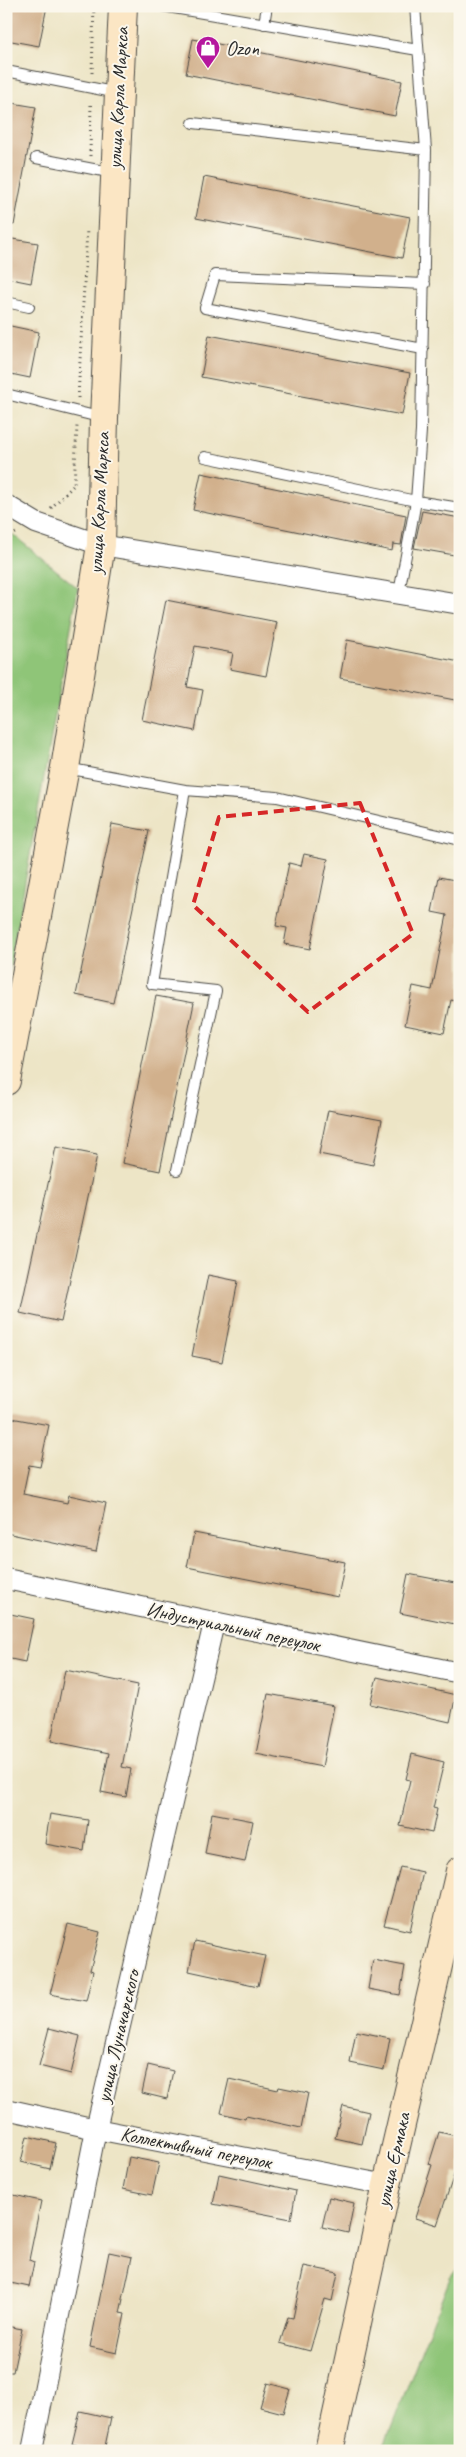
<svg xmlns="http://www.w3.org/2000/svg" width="466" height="2457" font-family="Caveat,sans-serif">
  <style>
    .green { fill: #8fc578; stroke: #5d7852 }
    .building { fill: #d1b08c }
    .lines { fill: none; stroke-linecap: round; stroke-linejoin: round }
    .lane-casing { stroke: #484742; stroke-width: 12 }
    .street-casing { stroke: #484742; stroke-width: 22 }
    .secondary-casing { stroke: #484742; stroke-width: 30 }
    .path { stroke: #484742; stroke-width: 3; stroke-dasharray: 1 4; stroke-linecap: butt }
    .lane { stroke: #fff; stroke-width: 10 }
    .street { stroke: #fff; stroke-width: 20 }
    .secondary { stroke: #fbe6c4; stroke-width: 28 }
    .marked { fill: none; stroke: #d62828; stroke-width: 4; stroke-dasharray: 10 6; stroke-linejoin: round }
    .labels { text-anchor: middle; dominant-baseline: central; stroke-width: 4; stroke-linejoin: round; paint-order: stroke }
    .poi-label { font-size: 20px; fill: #2b2b2b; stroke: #fbf7ec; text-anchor: start }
    .street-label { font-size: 20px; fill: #2b2b2b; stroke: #fbf7ec }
  </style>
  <rect width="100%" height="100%" fill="#fbf7ec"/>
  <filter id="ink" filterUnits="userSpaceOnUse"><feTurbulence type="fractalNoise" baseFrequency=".02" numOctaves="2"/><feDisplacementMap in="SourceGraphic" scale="10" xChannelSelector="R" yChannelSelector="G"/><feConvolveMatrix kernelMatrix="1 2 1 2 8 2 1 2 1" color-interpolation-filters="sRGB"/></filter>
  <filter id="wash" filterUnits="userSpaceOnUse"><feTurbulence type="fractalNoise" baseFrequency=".0096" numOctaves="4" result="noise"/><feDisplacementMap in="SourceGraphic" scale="20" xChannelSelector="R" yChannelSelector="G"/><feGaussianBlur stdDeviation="1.12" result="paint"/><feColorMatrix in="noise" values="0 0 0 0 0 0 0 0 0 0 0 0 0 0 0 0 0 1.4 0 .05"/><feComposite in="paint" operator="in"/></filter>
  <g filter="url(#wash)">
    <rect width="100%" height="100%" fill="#ede5c6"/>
    <!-- green -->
    <path class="green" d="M 6,529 L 78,588 L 6,988 Z
      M 460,2265 L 460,2451 L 382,2451 L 450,2278 Z"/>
    <g id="blocks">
      <!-- building -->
      <path class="building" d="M 6,6 L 47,6 L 39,46 L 6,40 Z
        M 193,39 L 402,81 L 395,116 L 186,74 Z
        M 6,102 L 36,107 L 14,225 L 6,224 Z
        M 204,177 L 410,217 L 402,258 L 196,218 Z
        M 6,238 L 38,243 L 31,283 L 6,278 Z
        M 6,325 L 39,332 L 30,378 L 6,373 Z
        M 209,335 L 410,373 L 402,415 L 201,377 Z
        M 201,473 L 406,515 L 401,545 L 393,544 L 392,551 L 193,510 Z
        M 422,511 L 460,518 L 460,556 L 414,548 Z
        M 166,600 L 277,622 L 266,676 L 230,669 L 233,653 L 195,646 L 187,687 L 203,690 L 195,731 L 142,720 Z
        M 347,640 L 460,662 L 460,701 L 340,678 Z
        M 112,824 L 149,831 L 113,1003 L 76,995 Z
        M 304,854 L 328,859 L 310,949 L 284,944 L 287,928 L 276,926 L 289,863 L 301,866 Z
        M 439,877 L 460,881 L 460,1002 L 451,1000 L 444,1033 L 405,1025 L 413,986 L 432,990 L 447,915 L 432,912 Z
        M 156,996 L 194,1003 L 160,1171 L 122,1163 Z
        M 328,1110 L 382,1120 L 373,1165 L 319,1154 Z
        M 56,1147 L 97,1155 L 61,1322 L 20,1313 Z
        M 208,1275 L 238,1281 L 222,1362 L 192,1356 Z
        M 6,1417 L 49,1425 L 40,1467 L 29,1465 L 23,1494 L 67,1503 L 69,1495 L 106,1503 L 96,1552 L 6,1533 Z
        M 194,1533 L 345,1562 L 338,1597 L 187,1567 Z
        M 408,1574 L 460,1584 L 460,1625 L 400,1613 Z
        M 6,1613 L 34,1619 L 25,1662 L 6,1658 Z
        M 65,1670 L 138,1685 L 122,1767 L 131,1769 L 126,1797 L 101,1792 L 109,1753 L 51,1741 Z
        M 377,1677 L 456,1695 L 450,1722 L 370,1704 Z
        M 268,1694 L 334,1706 L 322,1767 L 256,1754 Z
        M 412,1754 L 444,1762 L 433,1808 L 437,1809 L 432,1833 L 400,1826 L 410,1780 L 406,1779 Z
        M 212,1813 L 253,1821 L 245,1862 L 205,1854 Z
        M 50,1814 L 88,1820 L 84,1851 L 45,1844 Z
        M 400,1867 L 423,1872 L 410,1931 L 384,1925 Z
        M 68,1924 L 100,1932 L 90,1970 L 93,1971 L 86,2001 L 50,1994 Z
        M 195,1941 L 265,1956 L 258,1986 L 189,1971 Z
        M 373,1960 L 405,1966 L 400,1995 L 368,1989 Z
        M 49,2028 L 80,2036 L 71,2074 L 39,2066 Z
        M 356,2031 L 390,2038 L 384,2070 L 350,2063 Z
        M 148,2065 L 173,2071 L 167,2099 L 142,2093 Z
        M 229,2079 L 278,2090 L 279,2087 L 308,2093 L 301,2128 L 246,2116 L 245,2119 L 221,2113 Z
        M 343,2106 L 369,2112 L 362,2144 L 335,2138 Z
        M 439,2132 L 460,2137 L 460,2173 L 455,2172 L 437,2225 L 415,2218 L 432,2165 L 429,2164 Z
        M 27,2136 L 56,2143 L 50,2169 L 21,2162 Z
        M 129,2157 L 159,2163 L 152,2195 L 123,2189 Z
        M 219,2174 L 296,2191 L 291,2219 L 213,2204 Z
        M 9,2194 L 41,2201 L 29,2260 L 34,2262 L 29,2287 L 6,2282 L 6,2208 Z
        M 329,2197 L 354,2203 L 348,2233 L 322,2227 Z
        M 109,2252 L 132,2257 L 120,2313 L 125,2314 L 117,2353 L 90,2347 Z
        M 304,2266 L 338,2273 L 332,2301 L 325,2299 L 310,2351 L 280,2343 L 288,2317 L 293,2318 Z
        M 6,2326 L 22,2329 L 13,2372 L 6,2372 Z
        M 267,2383 L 290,2389 L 283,2413 L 260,2407 Z
        M 80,2411 L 111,2418 L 104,2451 L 72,2444 Z"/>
    </g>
  </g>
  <g filter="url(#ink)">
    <use href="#blocks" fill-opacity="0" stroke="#484742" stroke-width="1"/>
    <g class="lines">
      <defs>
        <path id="lane" d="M 162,6 L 418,50
          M 264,24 L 267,6
          M 6,71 L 118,93
          M 193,123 L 426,150
          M 36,158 L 114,173
          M 6,302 L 29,307
          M 423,349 L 205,308 L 215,275 L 425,284
          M 6,394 L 103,418
          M 205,457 L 416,501 L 460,508
          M 399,593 L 416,501 L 421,431 L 426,150 L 415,6
          M 66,768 L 185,790 L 152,984 L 216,991 L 177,1170
          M 185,790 L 277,797 L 460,840"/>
        <path id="street" d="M 6,505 L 36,523 L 101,545 L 460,604
          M 6,1579 L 460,1673
          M 6,2109 L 96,2129 L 387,2185
          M 32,2451 L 96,2129 L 214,1623"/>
        <path id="secondary" d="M 6,1081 L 66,762 L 101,545 L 104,418 L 123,6
          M 329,2451 L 387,2185 L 460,1871"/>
      </defs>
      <!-- lane casing -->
      <use href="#lane" class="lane-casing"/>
      <!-- street casing -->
      <use href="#street" class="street-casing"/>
      <!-- secondary casing -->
      <use href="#secondary" class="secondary-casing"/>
      <!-- path -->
      <path class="path" d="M 92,73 L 94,6
        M 90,156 L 91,102
        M 78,398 L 87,229
        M 51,508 L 74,485 L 77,426
        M 6,538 L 16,533"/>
      <!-- lane -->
      <use href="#lane" class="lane"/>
      <!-- street -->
      <use href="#street" class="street"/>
      <!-- secondary -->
      <use href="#secondary" class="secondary"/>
    </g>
  </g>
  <!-- marked area -->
  <path class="marked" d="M 360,803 L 413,934 L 308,1012 L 193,905 L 219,817 Z"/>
  <!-- icons -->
  <defs>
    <symbol id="shop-pin" viewBox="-11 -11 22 30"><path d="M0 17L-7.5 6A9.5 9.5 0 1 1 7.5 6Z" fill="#b5179e" stroke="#fbf7ec"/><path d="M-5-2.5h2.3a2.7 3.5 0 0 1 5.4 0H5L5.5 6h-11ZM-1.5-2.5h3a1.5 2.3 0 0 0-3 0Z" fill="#fff"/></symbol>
  </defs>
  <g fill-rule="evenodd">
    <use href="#shop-pin" x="194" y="34" width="28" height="38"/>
  </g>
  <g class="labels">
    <!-- poi labels -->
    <g class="poi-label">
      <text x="226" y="48">Ozon</text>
    </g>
    <!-- street labels -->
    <g class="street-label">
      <text transform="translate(118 98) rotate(-87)">улица Карла Маркса</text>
      <text transform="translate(99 503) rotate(-87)">улица Карла Маркса</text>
      <text transform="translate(233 1627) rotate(12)">Индустриальный переулок</text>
      <text transform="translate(118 2036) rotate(-77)">улица Луначарского</text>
      <text transform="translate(196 2148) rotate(11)">Коллективный переулок</text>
      <text transform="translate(393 2160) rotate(-77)">улица Ермака</text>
    </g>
  </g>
  <!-- margin -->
  <rect width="466" height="2457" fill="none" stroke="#fbf7ec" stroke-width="25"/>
</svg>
